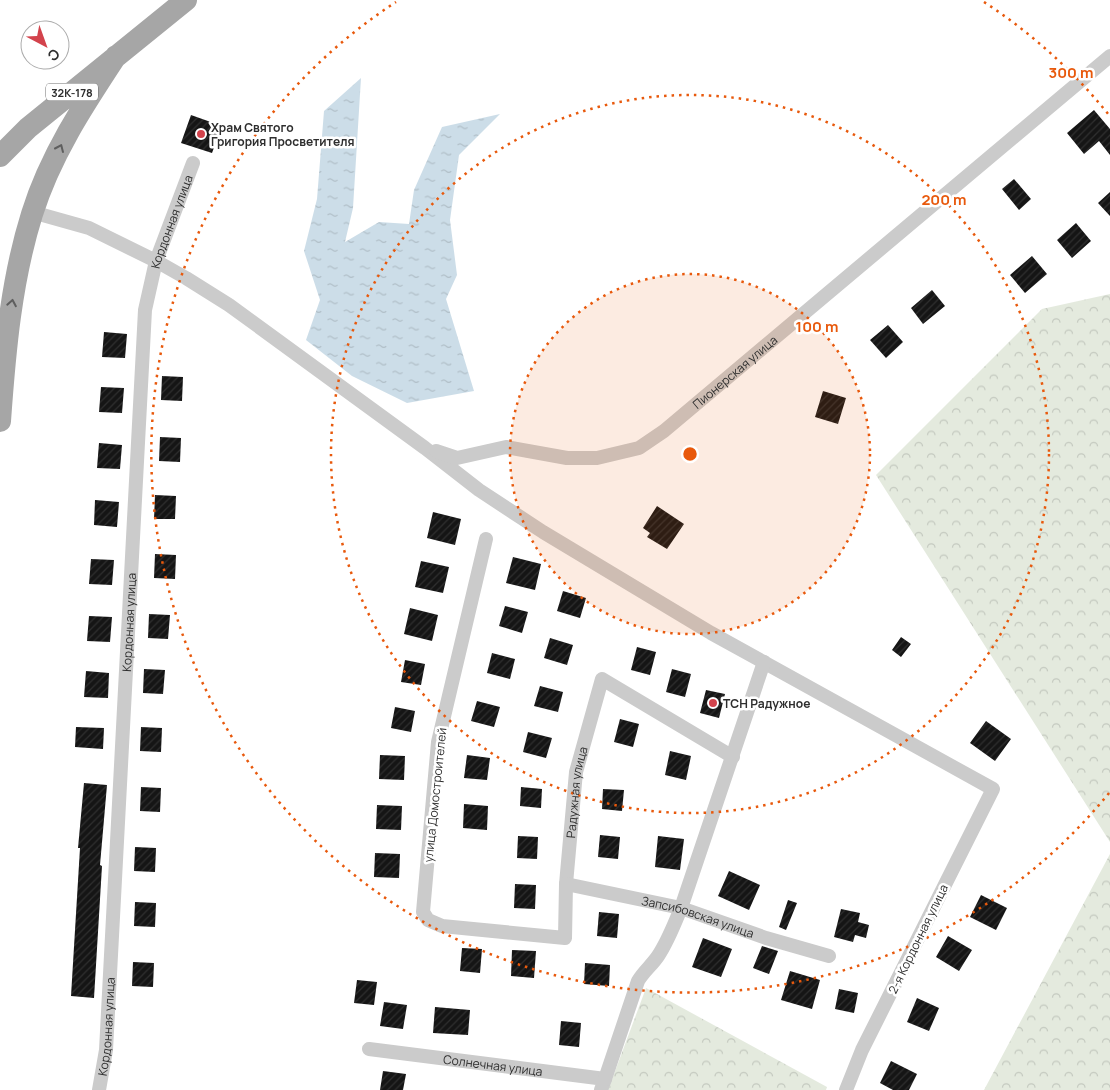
<svg xmlns="http://www.w3.org/2000/svg" width="1110" height="1090" font-family="Manrope,sans-serif">
  <style>
    .forest { fill: url(#forest-crowns) }
    .water { fill: url(#water-ripples) }
    .building { fill: url(#building-hatch) }
    .lines { fill: none; stroke-linecap: round; stroke-linejoin: round }
    .minor { stroke: #cbcbcb; stroke-width: 14 }
    .primary { stroke: #a6a6a6; stroke-width: 22 }
    .oneway { stroke: #5e5e5e }
    .ring { fill: none; stroke: #e8590c; stroke-width: 2.5; stroke-dasharray: 2.5 5 }
    .poi-dot { fill: #d3434c; stroke: #fff; stroke-width: 2 }
    .labels { text-anchor: middle; dominant-baseline: central; stroke-width: 5; stroke-linejoin: round; paint-order: stroke }
    .shield { fill: #fff; stroke: #6d6d6d; stroke-width: 1 }
    .shield-label { font-size: 11px; font-weight: bold; fill: #2e2e2e }
    .poi-label { font-size: 12px; font-weight: bold; fill: #2e2e2e; stroke: #fff; text-anchor: start }
    .street-label { font-size: 12px; fill: #2e2e2e; stroke: #fff }
    .centre { fill: #e8590c; stroke: #fff; stroke-width: 2.5 }
    .ring-label { font-size: 15px; text-anchor: middle; font-weight: bold; fill: #e8590c; stroke: #fff; stroke-width: 5; stroke-linejoin: round; paint-order: stroke }
  </style>
  <defs>
    <pattern id="forest-crowns" width="20" height="18" patternUnits="userSpaceOnUse" patternTransform="scale(1.25)"><rect width="20" height="18" fill="#e4eade"/><path d="M2 6a3 3 0 1 1 6 0M12 15a3 3 0 1 1 6 0" fill="none" stroke="#c4c9bf"/></pattern>
    <pattern id="water-ripples" width="26" height="14" patternUnits="userSpaceOnUse" patternTransform="scale(1.25)"><rect width="26" height="14" fill="#ccdde8"/><path d="M2 4q2-2 4 0t4 0M15 11q2-2 4 0t4 0" fill="none" stroke="#b0bec7"/></pattern>
    <pattern id="building-hatch" width="6" height="6" patternUnits="userSpaceOnUse" patternTransform="scale(1.25)"><rect width="6" height="6" fill="#151515"/><path d="M-1 1l2-2M0 6l6-6M5 7l2-2" fill="none" stroke="#2f2f2f"/></pattern>
  </defs>
  <rect width="100%" height="100%" fill="#fff"/>
  <!-- forest -->
  <path class="forest" d="M 1110,294 L 1110,842 L 876,475 L 1042,309 Z
    M 1110,854 L 1110,1090 L 984,1090 Z
    M 646,988 L 827,1087 L 826,1090 L 608,1090 Z"/>
  <!-- water -->
  <path class="water" d="M 361,78 L 353,208 L 345,242 L 379,222 L 409,224 L 414,190 L 442,127 L 500,114 L 459,155 L 450,220 L 457,275 L 446,299 L 474,391 L 407,403 L 352,376 L 306,340 L 320,300 L 304,251 L 317,199 L 324,111 Z"/>
  <!-- building -->
  <path class="building" d="M 1094,110 L 1110,129 L 1110,155 L 1099,141 L 1084,154 L 1067,133 Z
    M 191,115 L 222,126 L 212,153 L 181,143 Z
    M 1014,179 L 1031,199 L 1019,210 L 1002,189 Z
    M 1110,192 L 1110,216 L 1098,203 Z
    M 1076,223 L 1091,241 L 1072,258 L 1057,240 Z
    M 1032,256 L 1047,274 L 1025,293 L 1010,275 Z
    M 932,290 L 945,306 L 923,324 L 911,308 Z
    M 888,325 L 903,342 L 886,358 L 870,340 Z
    M 104,332 L 127,334 L 125,358 L 102,357 Z
    M 162,376 L 183,377 L 182,401 L 161,400 Z
    M 101,387 L 124,388 L 122,413 L 99,412 Z
    M 823,391 L 846,398 L 838,424 L 815,417 Z
    M 160,437 L 181,438 L 180,462 L 159,461 Z
    M 99,443 L 122,445 L 120,469 L 97,468 Z
    M 155,495 L 176,496 L 175,519 L 154,519 Z
    M 95,500 L 119,502 L 117,527 L 94,525 Z
    M 657,506 L 684,524 L 667,549 L 647,537 L 650,533 L 643,528 Z
    M 433,512 L 461,519 L 455,545 L 427,538 Z
    M 155,554 L 176,555 L 175,579 L 154,578 Z
    M 513,557 L 541,564 L 535,590 L 506,583 Z
    M 91,559 L 114,560 L 112,585 L 89,584 Z
    M 421,561 L 449,567 L 443,593 L 415,587 Z
    M 563,591 L 586,598 L 580,618 L 557,611 Z
    M 505,606 L 528,612 L 522,633 L 499,626 Z
    M 410,608 L 438,615 L 432,641 L 404,634 Z
    M 149,614 L 170,615 L 168,639 L 148,638 Z
    M 89,616 L 112,617 L 110,642 L 87,641 Z
    M 901,637 L 911,644 L 901,657 L 892,650 Z
    M 550,638 L 573,645 L 567,665 L 544,658 Z
    M 637,647 L 656,652 L 650,675 L 631,670 Z
    M 492,653 L 515,659 L 510,679 L 487,673 Z
    M 405,660 L 425,664 L 421,685 L 401,682 Z
    M 144,669 L 165,670 L 163,694 L 143,693 Z
    M 672,669 L 691,674 L 685,697 L 666,692 Z
    M 86,671 L 109,673 L 108,698 L 84,697 Z
    M 540,686 L 563,692 L 558,712 L 534,706 Z
    M 706,690 L 725,694 L 719,718 L 700,713 Z
    M 477,701 L 500,707 L 494,727 L 471,721 Z
    M 395,707 L 415,711 L 411,732 L 391,728 Z
    M 620,719 L 639,724 L 633,747 L 614,742 Z
    M 986,721 L 1011,739 L 995,761 L 970,743 Z
    M 76,727 L 104,728 L 103,749 L 75,747 Z
    M 141,727 L 162,728 L 161,752 L 140,751 Z
    M 528,732 L 552,738 L 546,758 L 523,752 Z
    M 670,751 L 691,756 L 686,780 L 665,775 Z
    M 380,755 L 405,756 L 404,780 L 379,779 Z
    M 467,755 L 490,758 L 487,780 L 464,778 Z
    M 84,783 L 107,785 L 100,865 L 102,866 L 94,998 L 71,996 L 80,848 L 78,848 Z
    M 141,787 L 161,788 L 160,812 L 140,811 Z
    M 521,787 L 542,789 L 541,808 L 520,806 Z
    M 603,789 L 624,790 L 622,811 L 602,809 Z
    M 464,804 L 488,806 L 487,830 L 463,828 Z
    M 377,805 L 402,806 L 401,830 L 376,829 Z
    M 600,835 L 620,837 L 618,859 L 598,857 Z
    M 518,836 L 538,837 L 537,859 L 517,858 Z
    M 658,836 L 684,839 L 680,870 L 655,867 Z
    M 135,847 L 156,848 L 155,872 L 134,871 Z
    M 375,853 L 400,854 L 399,878 L 374,877 Z
    M 729,871 L 760,885 L 749,910 L 718,896 Z
    M 515,884 L 536,885 L 535,909 L 514,908 Z
    M 981,895 L 1007,908 L 996,930 L 970,917 Z
    M 788,900 L 797,903 L 786,930 L 779,927 Z
    M 135,902 L 156,903 L 155,927 L 134,926 Z
    M 841,909 L 860,913 L 858,922 L 869,925 L 866,938 L 855,935 L 853,942 L 834,937 Z
    M 599,912 L 619,914 L 617,938 L 597,936 Z
    M 948,936 L 972,950 L 959,971 L 936,957 Z
    M 703,938 L 732,949 L 721,977 L 692,967 Z
    M 762,946 L 778,951 L 769,974 L 753,968 Z
    M 462,948 L 482,949 L 480,973 L 460,971 Z
    M 512,950 L 536,951 L 534,978 L 511,976 Z
    M 133,962 L 154,963 L 153,987 L 132,986 Z
    M 585,963 L 610,965 L 609,986 L 584,984 Z
    M 790,971 L 820,980 L 812,1009 L 781,1000 Z
    M 357,980 L 377,982 L 374,1005 L 354,1003 Z
    M 839,989 L 858,993 L 854,1013 L 835,1009 Z
    M 917,998 L 939,1008 L 929,1031 L 907,1022 Z
    M 384,1002 L 407,1005 L 403,1029 L 380,1026 Z
    M 435,1007 L 470,1010 L 468,1035 L 433,1033 Z
    M 561,1021 L 581,1023 L 579,1047 L 559,1045 Z
    M 891,1061 L 917,1074 L 909,1090 L 893,1090 L 880,1083 Z
    M 383,1071 L 406,1074 L 403,1090 L 380,1090 Z"/>
  <g class="lines">
    <!-- minor -->
    <g class="minor">
      <path d="M 32,212 L 89,228 L 156,261 L 186,278 L 229,305 L 425,448 L 479,490 L 543,532 L 711,633 L 993,789 L 862,1050 L 846,1090"/>
      <path id="s1" d="M 436,451 L 457,458 L 506,447 L 567,458 L 597,458 L 639,448 L 664,431 L 1110,56"/>
      <path id="s2" d="M 486,539 L 438,742 L 423,912 L 428,920 L 442,926 L 565,938 L 566,884 L 576,772 L 602,679 L 733,757"/>
      <path id="s3" d="M 566,884 L 681,908 L 766,938 L 829,956"/>
      <path id="s4" d="M 369,1049 L 605,1079 L 601,1090"/>
      <path d="M 605,1079 L 638,981 C 644,971 652,965 658,956 C 668,941 674,925 681,908 L 764,662"/>
      <path id="s5" d="M 99,1090 L 106,1050 L 145,310 L 156,261 L 193,163"/>
    </g>
    <!-- primary -->
    <path class="primary" d="M 0,156 L 28,128 L 186,0
      M 0,421 C 5,351 11,281 32,214 C 50,156 83,106 116,56"/>
  </g>
  <!-- one-way arrows -->
  <defs><path id="oneway-chevron" d="M-2-3.5L2.5 0L-2 3.5" fill="none" stroke-width="1.6" stroke-linecap="round" stroke-linejoin="round" transform="scale(1.25)"/></defs>
  <g class="oneway">
    <use href="#oneway-chevron" transform="translate(60 148) rotate(-66)"/>
    <use href="#oneway-chevron" transform="translate(12 303) rotate(-80)"/>
  </g>
  <!-- distance rings -->
  <circle cx="690" cy="454" r="180" fill="#e8590c" fill-opacity=".12"/>
  <g class="ring">
    <circle cx="690" cy="454" r="180"/>
    <circle cx="690" cy="454" r="359"/>
    <path d="M1109 793A539 539 0 1 1 396 2M984 2A539 539 0 0 1 1109 115"/>
  </g>
  <!-- markers -->
  <g class="poi-dot">
    <circle cx="201" cy="134" r="5"/>
    <circle cx="713" cy="703" r="5"/>
  </g>
  <g class="labels">
    <!-- shield labels -->
    <rect class="shield" x="46" y="83.5" width="52" height="17" rx="4"/>
    <g class="shield-label">
      <text x="72" y="92">32К-178</text>
    </g>
    <!-- poi labels -->
    <g class="poi-label">
      <text x="211" y="127">Храм Святого<tspan x="211" dy="14">Григория Просветителя</tspan></text>
      <text x="723" y="703">ТСН Радужное</text>
    </g>
    <!-- street labels -->
    <g class="street-label">
      <text stroke="none"><textPath href="#s5" startOffset="874">Кордонная улица</textPath></text>
      <text stroke="none"><textPath href="#s1" startOffset="330">Пионерская улица</textPath></text>
      <text stroke="none"><textPath href="#s5" startOffset="469">Кордонная улица</textPath></text>
      <text stroke="none"><textPath href="#s2" startOffset="674">Радужная улица</textPath></text>
      <text transform="translate(435 795) rotate(-84)">улица Домостроителей</text>
      <text stroke="none"><textPath href="#s3" startOffset="136">Запсибовская улица</textPath></text>
      <text transform="translate(918 939) rotate(-64)">2-я Кордонная улица</text>
      <text stroke="none"><textPath href="#s5" startOffset="64">Кордонная улица</textPath></text>
      <text stroke="none"><textPath href="#s4" startOffset="125">Солнечная улица</textPath></text>
    </g>
  </g>
  <circle cx="690" cy="454" r="8" class="centre"/>
  <g class="ring-label">
    <text x="1071" y="78">300 m</text>
    <text x="944" y="205">200 m</text>
    <text x="817" y="332">100 m</text>
  </g>
  <!-- north arrow -->
  <g transform="translate(45 45) rotate(139)"><circle r="24" fill="#ffffff" stroke="#ababab"/>
  <path d="M0-4L9 19L0 12L-9 19Z" fill="#d3434c"/>
  <text y="-8" font-size="14" font-weight="bold" text-anchor="middle" fill="#2e2e2e">С</text>
  </g>
</svg>
